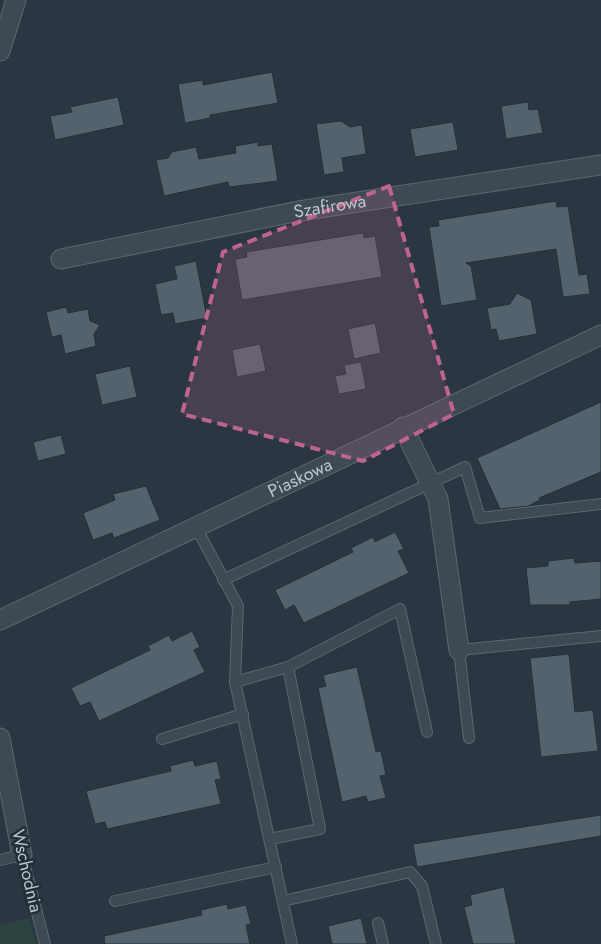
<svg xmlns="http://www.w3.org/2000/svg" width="601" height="944" font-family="Jost,sans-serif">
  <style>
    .green { fill: #2c4342 }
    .building { fill: #53626c; stroke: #253039 }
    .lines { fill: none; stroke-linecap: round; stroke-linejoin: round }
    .lane-casing { stroke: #5c676f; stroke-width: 12 }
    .street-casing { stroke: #5c676f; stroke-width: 21 }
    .lane { stroke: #3e4952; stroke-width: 10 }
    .street { stroke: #3e4952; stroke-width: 19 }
    .marked { fill: #bf658d; fill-opacity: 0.2; stroke: #bf658d; stroke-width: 4; stroke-dasharray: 10 6; stroke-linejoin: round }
    .labels { text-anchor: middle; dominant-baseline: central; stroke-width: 5; stroke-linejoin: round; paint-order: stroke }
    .street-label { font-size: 18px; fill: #bbc4cb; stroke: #232e37 }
  </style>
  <rect width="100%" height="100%" fill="#2a3742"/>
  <!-- green -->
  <path class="green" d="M 29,918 L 37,944 L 0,944 L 0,925 Z"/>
  <!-- building -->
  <path class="building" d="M 272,72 L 278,103 L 210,115 L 210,118 L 185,123 L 178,84 L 203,80 L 203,85 Z
    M 118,97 L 124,125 L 55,140 L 50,116 L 72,112 L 70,107 Z
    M 528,102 L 529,110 L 538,109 L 543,133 L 506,139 L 501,106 Z
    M 341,121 L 350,127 L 362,125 L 366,154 L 342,158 L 344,172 L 324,175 L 316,124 Z
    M 453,122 L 458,150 L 415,157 L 410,129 Z
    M 258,142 L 258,146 L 272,144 L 278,181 L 229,187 L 228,182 L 164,196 L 156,160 L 168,158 L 172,152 L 196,147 L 199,159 L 236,153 L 235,146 Z
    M 556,201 L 557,207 L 568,206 L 579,275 L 587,274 L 590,294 L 563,297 L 556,249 L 466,263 L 471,266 L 477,300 L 441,306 L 429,227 L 439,226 L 438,220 Z
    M 363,233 L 364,238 L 375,236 L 382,277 L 242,300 L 235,259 L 247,257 L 246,252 Z
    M 196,261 L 207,318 L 175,324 L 173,313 L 161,315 L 155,284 L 177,279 L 174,266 Z
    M 517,293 L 531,300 L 537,334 L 499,341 L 496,329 L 491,330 L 487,308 L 510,304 Z
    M 66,307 L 68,313 L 88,309 L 90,321 L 100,325 L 94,334 L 96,346 L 65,354 L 61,335 L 52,337 L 46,312 Z
    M 375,323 L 381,353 L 354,359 L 348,329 Z
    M 260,344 L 266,371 L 237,377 L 232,350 Z
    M 361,362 L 366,389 L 339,394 L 335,376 L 346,374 L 344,365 Z
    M 130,366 L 137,397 L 102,405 L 95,374 Z
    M 601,402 L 601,472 L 539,498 L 540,500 L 528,506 L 500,509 L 477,458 Z
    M 61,435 L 66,454 L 38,461 L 33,442 Z
    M 146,486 L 160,520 L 114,538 L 112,533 L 93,540 L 83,513 L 115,500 L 113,494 Z
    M 395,532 L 404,549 L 398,551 L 409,573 L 304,623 L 294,605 L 285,610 L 275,590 L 353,552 L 351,548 L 373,537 L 375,542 Z
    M 574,558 L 575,563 L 601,561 L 601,599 L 570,602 L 570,605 L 530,605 L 526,568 L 548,566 L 548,561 Z
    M 192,631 L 200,647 L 194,650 L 205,672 L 99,721 L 90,702 L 80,706 L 71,688 L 150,650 L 148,646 L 169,635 L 172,641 Z
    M 569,654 L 575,712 L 593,710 L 598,751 L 541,757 L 530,658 Z
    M 357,667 L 376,752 L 381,751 L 386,775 L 380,776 L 386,798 L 368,802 L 366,796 L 342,802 L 318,688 L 326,686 L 323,675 Z
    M 193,760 L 195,766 L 217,761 L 221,779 L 215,780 L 221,804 L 107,829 L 105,822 L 95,824 L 86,791 L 171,771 L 170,766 Z
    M 601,815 L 601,836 L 417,867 L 413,844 Z
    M 504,887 L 516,944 L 473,944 L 464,907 L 472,905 L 470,895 Z
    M 227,904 L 228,909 L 246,905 L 251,924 L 246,925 L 250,944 L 105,944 L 104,936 L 202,915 L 201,910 Z
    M 361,918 L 367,944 L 332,944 L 328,926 Z"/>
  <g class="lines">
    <defs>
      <path id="lane" d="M 196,527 L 238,606 L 235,682 L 292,944
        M 223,580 L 465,467 L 480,518 L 601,504
        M 235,682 L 288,667 L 400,609 L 427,732
        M 469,738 L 459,650 L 601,636
        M 162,739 L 243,714
        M 270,839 L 320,829 L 288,667
        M 0,860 L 22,855 L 45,944
        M 115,901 L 276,867
        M 283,901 L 410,872 L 422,886 L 436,944
        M 378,923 L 383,944"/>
      <g id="street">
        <path d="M 0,51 L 16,0"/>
        <path id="s1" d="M 61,259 L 299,211 L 601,165"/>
        <path d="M 403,427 L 438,499 L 459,650"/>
        <path id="s2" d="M 0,620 L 601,335"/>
        <path d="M 0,738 L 22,855"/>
      </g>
    </defs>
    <!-- lane casing -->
    <use href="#lane" class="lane-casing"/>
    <!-- street casing -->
    <use href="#street" class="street-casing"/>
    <!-- lane -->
    <use href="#lane" class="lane"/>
    <!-- street -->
    <use href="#street" class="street"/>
  </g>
  <!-- marked area -->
  <path class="marked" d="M 389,186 L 454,414 L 363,461 L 182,414 L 223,252 Z"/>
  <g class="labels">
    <!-- street labels -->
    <g class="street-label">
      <text stroke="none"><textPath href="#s1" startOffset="274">Szafirowa</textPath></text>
      <text stroke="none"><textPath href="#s2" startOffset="332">Piaskowa</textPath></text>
      <text transform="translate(27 871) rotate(77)">Wschodnia</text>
    </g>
  </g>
</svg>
